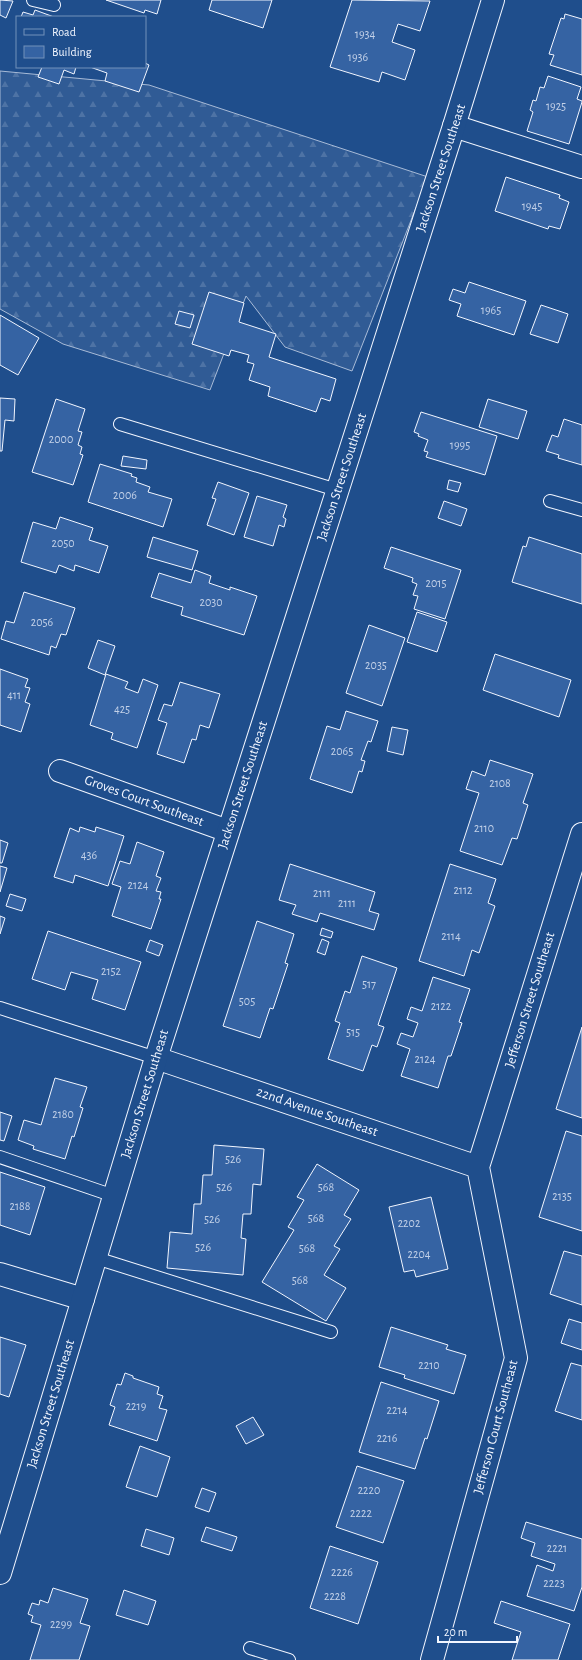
<svg xmlns="http://www.w3.org/2000/svg" width="582" height="1660" font-family="'Alegreya Sans',sans-serif">
  <style>
    .forest { fill: url(#forest-firs); stroke: #a8bbd7 }
    .building { fill: #3563a3; stroke: #f2f6ff }
    .lines { fill: none; stroke-linecap: round; stroke-linejoin: round }
    .service-casing { stroke: #f2f6ff; stroke-width: 14 }
    .minor-casing { stroke: #f2f6ff; stroke-width: 24 }
    .tertiary-casing { stroke: #f2f6ff; stroke-width: 24 }
    .service { stroke: #1f4e8c; stroke-width: 12 }
    .minor { stroke: #1f4e8c; stroke-width: 22 }
    .tertiary { stroke: #1f4e8c; stroke-width: 22 }
    .labels { text-anchor: middle; dominant-baseline: central; stroke-width: 3; stroke-linejoin: round; paint-order: stroke }
    .number-label { font-size: 12px; fill: #c3d1e8 }
    .street-label { font-size: 14px; fill: #f2f6ff; stroke: #1f4e8c }
  </style>
  <defs>
    <pattern id="forest-firs" width="22" height="20" patternUnits="userSpaceOnUse"><rect width="22" height="20" fill="#305b95"/><path d="M5 1l3.5 6h-7zM16 11l3.5 6h-7z" fill="#4e73a5"/></pattern>
  </defs>
  <rect width="100%" height="100%" fill="#1f4e8c"/>
  <!-- forest -->
  <path class="forest" d="M 0,71 L 149,85 L 428,177 L 352,371 L 285,347 L 246,296 L 210,390 L 63,344 L 0,309 Z"/>
  <!-- building -->
  <path class="building" d="M 0,0 L 13,1 L 6,18 L 0,15 Z
    M 106,0 L 161,0 L 157,14 L 145,10 L 144,13 Z
    M 212,0 L 272,0 L 263,28 L 209,10 Z
    M 352,0 L 430,1 L 420,31 L 398,24 L 392,42 L 415,50 L 405,80 L 382,72 L 379,82 L 330,67 Z
    M 35,10 L 54,17 L 21,17 L 23,12 L 33,15 Z
    M 565,14 L 582,19 L 582,75 L 550,65 L 554,55 L 549,54 L 561,18 L 564,19 Z
    M 145,63 L 149,65 L 139,92 L 105,81 L 107,73 L 90,67 L 145,67 Z
    M 42,67 L 76,67 L 74,74 L 64,70 L 59,84 L 38,77 Z
    M 548,76 L 581,87 L 577,99 L 582,101 L 582,102 L 569,144 L 527,131 L 533,112 L 530,110 L 533,100 L 536,101 L 540,87 L 544,88 Z
    M 506,177 L 560,195 L 559,198 L 569,202 L 560,229 L 549,226 L 548,229 L 495,211 Z
    M 469,282 L 526,301 L 514,335 L 457,316 L 461,304 L 449,300 L 453,289 L 465,293 Z
    M 209,292 L 244,303 L 239,322 L 276,334 L 269,357 L 336,379 L 330,401 L 321,398 L 316,412 L 268,396 L 270,387 L 249,380 L 254,364 L 247,362 L 249,355 L 231,350 L 229,356 L 192,344 Z
    M 541,305 L 568,314 L 558,343 L 530,334 Z
    M 179,311 L 194,315 L 190,328 L 175,324 Z
    M 0,315 L 39,338 L 18,375 L 0,365 Z
    M 0,398 L 15,399 L 14,421 L 5,420 L 2,451 L 0,451 Z
    M 56,399 L 85,409 L 78,431 L 82,432 L 78,445 L 82,447 L 80,454 L 83,455 L 73,485 L 32,472 Z
    M 488,399 L 527,411 L 518,439 L 479,427 Z
    M 421,412 L 497,436 L 485,475 L 426,457 L 428,452 L 424,451 L 428,440 L 418,436 L 419,434 L 414,432 Z
    M 564,419 L 582,425 L 582,465 L 558,458 L 559,455 L 546,451 L 552,435 L 558,437 Z
    M 123,456 L 147,460 L 146,469 L 121,466 Z
    M 100,464 L 132,474 L 131,476 L 137,478 L 136,482 L 150,487 L 148,492 L 172,499 L 163,527 L 88,502 Z
    M 449,480 L 461,483 L 458,492 L 447,489 Z
    M 218,482 L 249,493 L 234,535 L 207,525 L 216,499 L 212,498 Z
    M 257,496 L 287,505 L 283,517 L 286,519 L 284,527 L 279,525 L 273,546 L 244,537 Z
    M 444,501 L 467,509 L 461,526 L 438,518 Z
    M 60,517 L 93,528 L 89,540 L 108,546 L 99,573 L 75,565 L 74,571 L 59,565 L 56,573 L 21,562 L 33,522 L 56,529 Z
    M 153,537 L 198,551 L 192,570 L 147,557 Z
    M 529,537 L 582,554 L 582,604 L 512,582 L 523,546 L 526,547 Z
    M 391,547 L 461,570 L 445,619 L 414,609 L 418,596 L 413,595 L 417,584 L 412,582 L 413,578 L 384,568 Z
    M 195,570 L 211,576 L 209,583 L 230,590 L 230,587 L 257,596 L 244,635 L 181,615 L 183,607 L 151,597 L 159,573 L 191,583 Z
    M 24,592 L 75,608 L 66,635 L 61,634 L 56,648 L 51,646 L 49,655 L 1,639 L 6,621 L 14,623 Z
    M 417,612 L 447,622 L 437,652 L 407,642 Z
    M 369,625 L 405,638 L 382,706 L 346,693 Z
    M 98,640 L 115,646 L 105,675 L 88,668 Z
    M 495,654 L 571,680 L 559,717 L 483,690 Z
    M 0,669 L 28,679 L 25,687 L 30,688 L 25,702 L 30,704 L 21,732 L 0,725 Z
    M 106,674 L 128,682 L 125,688 L 138,693 L 143,679 L 158,685 L 137,748 L 111,739 L 113,733 L 90,725 Z
    M 180,682 L 220,694 L 209,728 L 200,725 L 196,740 L 192,739 L 184,763 L 157,754 L 167,723 L 158,720 L 164,704 L 172,706 Z
    M 346,711 L 378,721 L 371,742 L 368,741 L 361,760 L 365,761 L 362,772 L 359,771 L 352,793 L 310,779 L 327,726 L 340,730 Z
    M 392,727 L 408,730 L 403,755 L 387,751 Z
    M 490,760 L 533,774 L 523,803 L 528,805 L 517,839 L 512,838 L 502,865 L 460,851 L 479,793 L 466,789 L 472,771 L 485,776 Z
    M 80,827 L 95,832 L 96,827 L 124,836 L 108,886 L 75,875 L 73,883 L 54,877 L 70,828 L 79,832 Z
    M 0,840 L 8,843 L 2,863 L 0,863 Z
    M 137,842 L 164,852 L 156,876 L 161,878 L 156,891 L 161,892 L 159,899 L 161,899 L 151,929 L 112,916 L 121,887 L 112,884 L 120,861 L 130,864 Z
    M 290,864 L 375,892 L 369,911 L 379,914 L 374,930 L 320,913 L 317,922 L 292,914 L 296,905 L 279,900 Z
    M 450,864 L 496,879 L 488,903 L 495,906 L 479,953 L 472,950 L 464,976 L 419,961 Z
    M 0,866 L 7,868 L 0,892 Z
    M 10,894 L 26,899 L 22,911 L 6,906 Z
    M 0,916 L 5,918 L 0,934 Z
    M 257,921 L 294,934 L 285,963 L 288,964 L 273,1009 L 270,1008 L 260,1038 L 223,1026 Z
    M 322,928 L 333,932 L 331,938 L 320,935 Z
    M 48,931 L 141,962 L 125,1010 L 92,999 L 98,980 L 71,972 L 65,990 L 32,979 Z
    M 322,939 L 329,942 L 325,955 L 317,952 Z
    M 150,940 L 163,945 L 159,956 L 146,951 Z
    M 362,956 L 397,968 L 378,1025 L 384,1027 L 377,1047 L 372,1045 L 363,1071 L 328,1059 L 340,1023 L 335,1021 L 345,991 L 350,993 Z
    M 433,977 L 470,989 L 459,1022 L 462,1023 L 451,1056 L 448,1056 L 438,1088 L 401,1076 L 410,1049 L 397,1044 L 401,1033 L 413,1037 L 418,1023 L 407,1019 L 411,1007 L 422,1011 Z
    M 582,1027 L 582,1118 L 556,1109 Z
    M 55,1078 L 87,1087 L 80,1107 L 83,1108 L 74,1137 L 72,1136 L 65,1159 L 33,1149 L 34,1146 L 18,1140 L 24,1120 L 41,1125 Z
    M 0,1112 L 12,1116 L 4,1141 L 0,1140 Z
    M 566,1131 L 582,1136 L 582,1231 L 539,1217 Z
    M 214,1145 L 264,1149 L 261,1185 L 253,1184 L 251,1214 L 243,1214 L 241,1238 L 246,1239 L 243,1275 L 167,1268 L 170,1232 L 192,1234 L 194,1204 L 201,1204 L 203,1175 L 212,1175 Z
    M 317,1164 L 359,1190 L 344,1215 L 351,1219 L 334,1246 L 340,1249 L 324,1275 L 346,1288 L 326,1321 L 262,1282 L 294,1230 L 288,1227 L 304,1200 L 297,1197 Z
    M 0,1172 L 45,1187 L 30,1235 L 0,1225 Z
    M 431,1197 L 448,1269 L 416,1277 L 414,1270 L 404,1272 L 389,1207 Z
    M 564,1251 L 582,1256 L 582,1305 L 550,1294 Z
    M 569,1319 L 582,1323 L 582,1350 L 561,1343 Z
    M 391,1327 L 448,1345 L 446,1349 L 466,1355 L 454,1394 L 404,1378 L 405,1375 L 379,1367 Z
    M 0,1337 L 26,1345 L 9,1397 L 0,1394 Z
    M 571,1363 L 582,1366 L 582,1420 L 555,1411 Z
    M 125,1373 L 133,1376 L 133,1378 L 159,1387 L 157,1394 L 163,1396 L 159,1408 L 167,1410 L 157,1441 L 109,1425 L 115,1407 L 110,1405 L 117,1384 L 121,1385 Z
    M 381,1382 L 439,1401 L 427,1439 L 425,1438 L 415,1469 L 359,1452 Z
    M 253,1417 L 264,1435 L 246,1444 L 236,1426 Z
    M 140,1446 L 170,1457 L 157,1497 L 126,1487 Z
    M 357,1466 L 404,1481 L 383,1543 L 336,1527 Z
    M 202,1488 L 216,1493 L 209,1512 L 195,1507 Z
    M 526,1522 L 582,1539 L 582,1587 L 574,1611 L 527,1596 L 537,1565 L 553,1571 L 555,1564 L 531,1556 L 535,1543 L 521,1538 Z
    M 206,1527 L 237,1537 L 232,1551 L 201,1541 Z
    M 146,1529 L 174,1538 L 169,1555 L 141,1546 Z
    M 330,1546 L 378,1562 L 358,1624 L 310,1608 Z
    M 53,1588 L 88,1599 L 80,1623 L 90,1626 L 79,1660 L 30,1660 L 41,1625 L 31,1622 L 33,1616 L 28,1614 L 32,1603 L 39,1605 L 40,1600 L 48,1603 Z
    M 124,1590 L 156,1601 L 148,1625 L 116,1615 Z
    M 501,1601 L 570,1624 L 558,1660 L 512,1660 L 521,1632 L 494,1623 Z"/>
  <g class="lines">
    <defs>
      <path id="service" d="M 33,0 L 54,5
        M 120,424 L 337,490
        M 550,501 L 582,510
        M 0,1008 L 156,1058
        M 0,1157 L 114,1196
        M 96,1258 L 331,1332
        M 250,1648 L 289,1660"/>
      <path id="minor" d="M 454,126 L 582,167
        M 60,771 L 228,831
        M 156,1058 L 478,1167
        M 0,1274 L 83,1299
        M 432,1660 L 516,1358 L 478,1167 L 582,834"/>
      <path id="tertiary" d="M 0,1573 L 156,1058 L 454,126 L 493,0"/>
    </defs>
    <!-- service casing -->
    <use href="#service" class="service-casing"/>
    <!-- minor casing -->
    <use href="#minor" class="minor-casing"/>
    <!-- tertiary casing -->
    <use href="#tertiary" class="tertiary-casing"/>
    <!-- service -->
    <use href="#service" class="service"/>
    <!-- minor -->
    <use href="#minor" class="minor"/>
    <!-- tertiary -->
    <use href="#tertiary" class="tertiary"/>
  </g>
  <g class="labels">
    <!-- number labels -->
    <g class="number-label">
      <text x="365" y="34">1934</text>
      <text x="358" y="57">1936</text>
      <text x="556" y="106">1925</text>
      <text x="532" y="206">1945</text>
      <text x="491" y="310">1965</text>
      <text x="61" y="439">2000</text>
      <text x="460" y="445">1995</text>
      <text x="125" y="495">2006</text>
      <text x="63" y="543">2050</text>
      <text x="436" y="583">2015</text>
      <text x="211" y="602">2030</text>
      <text x="42" y="622">2056</text>
      <text x="376" y="665">2035</text>
      <text x="14" y="695">411</text>
      <text x="122" y="709">425</text>
      <text x="342" y="751">2065</text>
      <text x="500" y="783">2108</text>
      <text x="484" y="828">2110</text>
      <text x="89" y="855">436</text>
      <text x="138" y="885">2124</text>
      <text x="463" y="890">2112</text>
      <text x="322" y="893">2111</text>
      <text x="347" y="903">2111</text>
      <text x="451" y="936">2114</text>
      <text x="111" y="971">2152</text>
      <text x="369" y="984">517</text>
      <text x="247" y="1001">505</text>
      <text x="441" y="1006">2122</text>
      <text x="353" y="1032">515</text>
      <text x="425" y="1059">2124</text>
      <text x="63" y="1114">2180</text>
      <text x="233" y="1159">526</text>
      <text x="224" y="1187">526</text>
      <text x="326" y="1187">568</text>
      <text x="562" y="1196">2135</text>
      <text x="20" y="1206">2188</text>
      <text x="316" y="1218">568</text>
      <text x="212" y="1219">526</text>
      <text x="409" y="1223">2202</text>
      <text x="203" y="1247">526</text>
      <text x="307" y="1248">568</text>
      <text x="419" y="1254">2204</text>
      <text x="300" y="1280">568</text>
      <text x="429" y="1365">2210</text>
      <text x="136" y="1406">2219</text>
      <text x="397" y="1410">2214</text>
      <text x="387" y="1438">2216</text>
      <text x="369" y="1490">2220</text>
      <text x="361" y="1513">2222</text>
      <text x="557" y="1548">2221</text>
      <text x="342" y="1572">2226</text>
      <text x="554" y="1583">2223</text>
      <text x="335" y="1596">2228</text>
      <text x="61" y="1624">2299</text>
    </g>
    <!-- street labels -->
    <g class="street-label">
      <text transform="translate(441 168) rotate(-72)">Jackson Street Southeast</text>
      <text transform="translate(342 477) rotate(-72)">Jackson Street Southeast</text>
      <text transform="translate(243 785) rotate(-72)">Jackson Street Southeast</text>
      <text transform="translate(144 801) rotate(20)">Groves Court Southeast</text>
      <text transform="translate(530 1000) rotate(-73)">Jefferson Street Southeast</text>
      <text transform="translate(145 1094) rotate(-73)">Jackson Street Southeast</text>
      <text transform="translate(317 1112) rotate(19)">22nd Avenue Southeast</text>
      <text transform="translate(51 1404) rotate(-73)">Jackson Street Southeast</text>
      <text transform="translate(496 1427) rotate(-75)">Jefferson Court Southeast</text>
    </g>
  </g>
  <!-- legend -->
  <rect x="16" y="16" width="130" height="52" fill="#1f4e8c" stroke="#7391ba"/>
  <rect x="24" y="29" width="20" height="6" fill="#1f4e8c" stroke="#7391ba"/>
  <text x="52" y="36" font-size="12" fill="#f2f6ff">Road</text>
  <rect x="24" y="46" width="20" height="12" fill="#3563a3" stroke="#7391ba"/>
  <text x="52" y="56" font-size="12" fill="#f2f6ff">Building</text>
  <!-- scale -->
  <path d="M438 1636v6h79v-6" fill="none" stroke="#f2f6ff" stroke-width="2"/>
  <text x="444" y="1636" font-size="12" fill="#f2f6ff" stroke="#1f4e8c" stroke-width="3" paint-order="stroke">20 m</text>
</svg>
